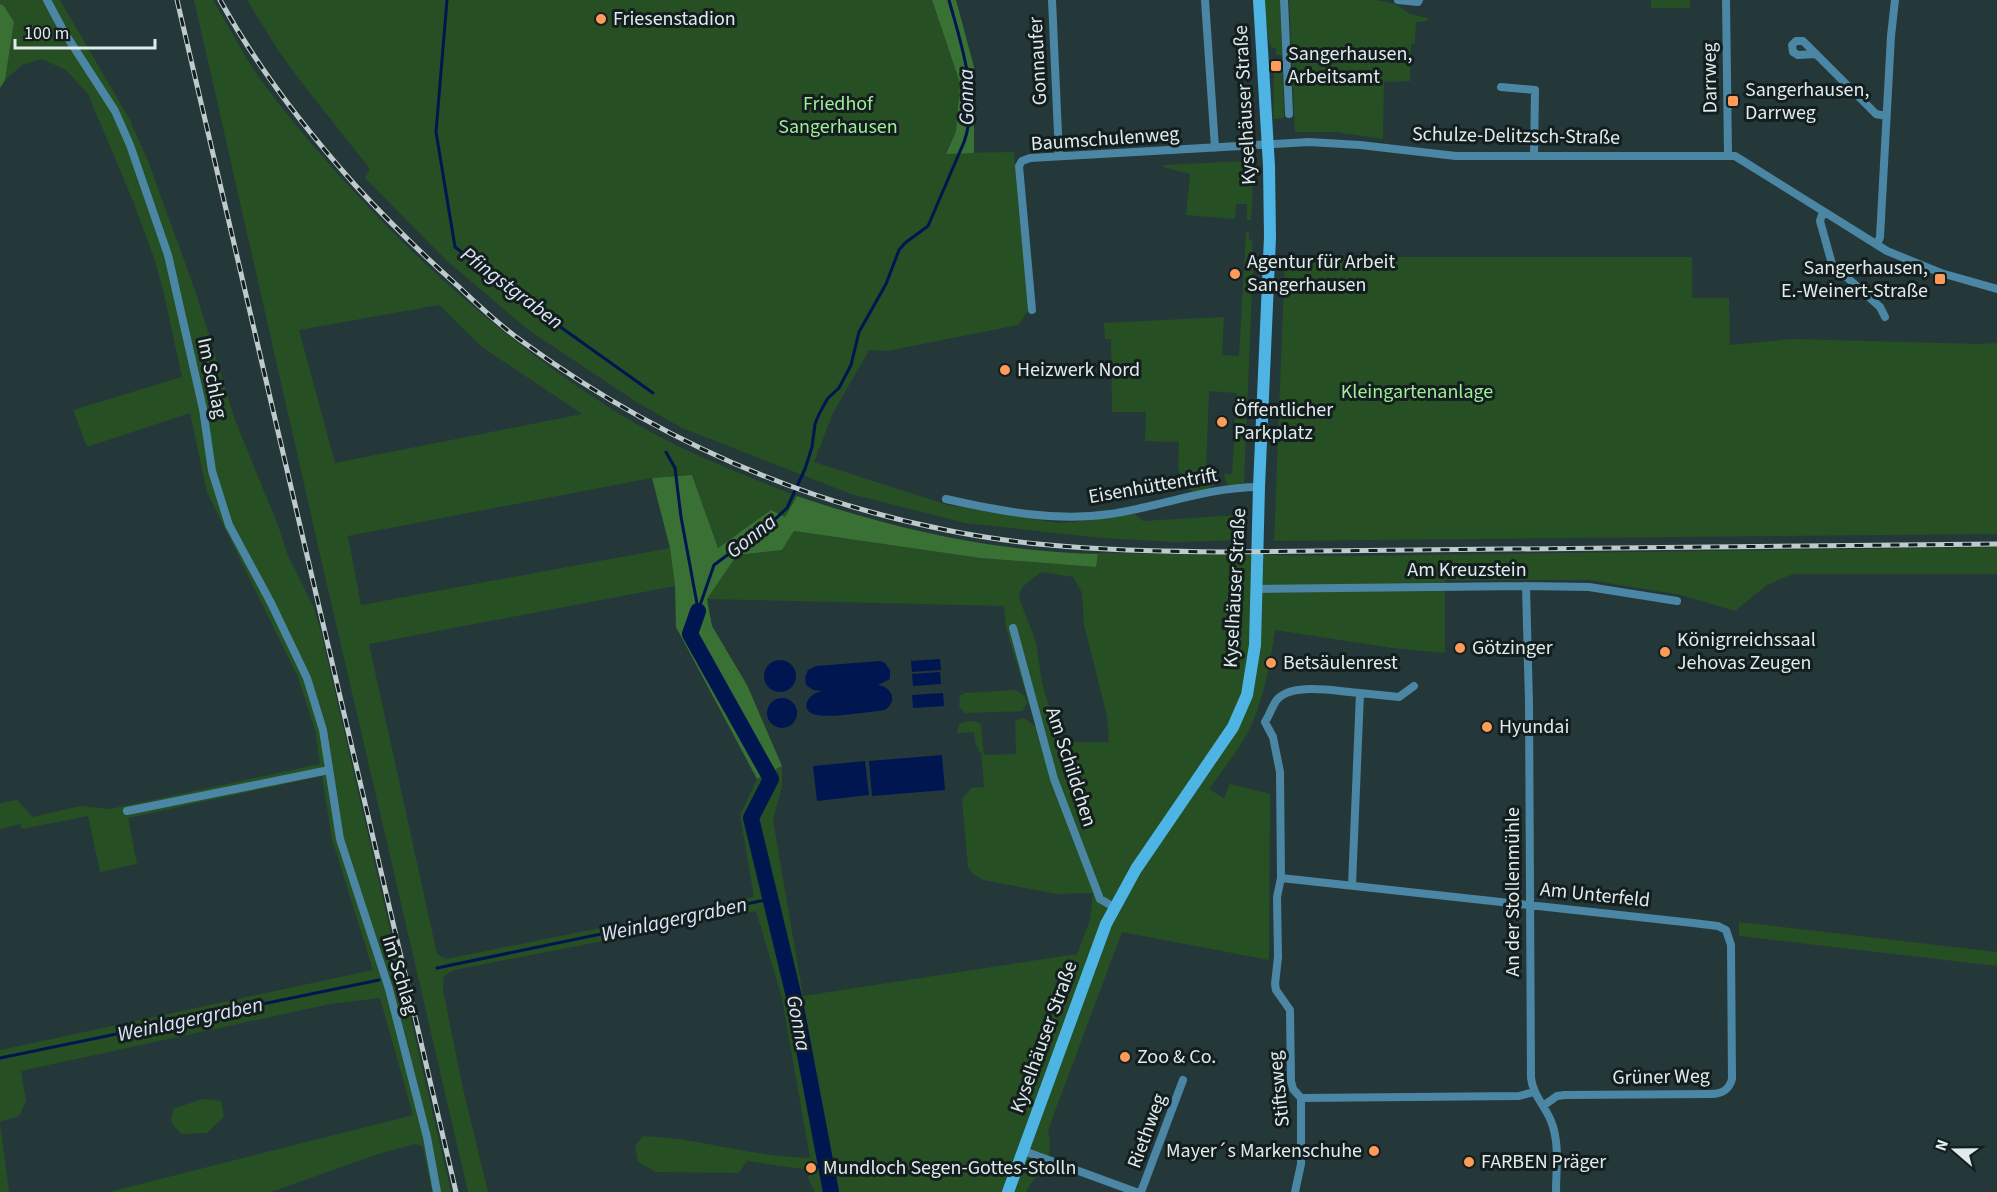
<svg xmlns="http://www.w3.org/2000/svg" width="1997" height="1192" font-family="'Source Sans 3',sans-serif">
  <style>
    .green { fill: #264f23; fill-rule: evenodd }
    .forest { fill: #387133 }
    .water { fill: #001651 }
    .lines { fill: none; stroke-linecap: round; stroke-linejoin: round }
    .stream { stroke: #001651; stroke-width: 3 }
    .river { stroke: #001651; stroke-width: 16 }
    .street { stroke: #4b87a4; stroke-width: 8 }
    .secondary { stroke: #4eb4e4; stroke-width: 12 }
    .rail-casing { stroke: #becbcc; stroke-width: 5 }
    .rail { stroke: #151e1e; stroke-width: 3; stroke-dasharray: 9; stroke-linecap: butt }
    .poi-dot { fill: #fe9b58; stroke: #151e1e; stroke-width: 2 }
    .labels { text-anchor: middle; dominant-baseline: central; stroke-width: 6; stroke-linejoin: round; paint-order: stroke }
    .poi-label { font-size: 20px; fill: #dfebec; stroke: #151e1e; text-anchor: start }
    .street-label { font-size: 20px; fill: #dfebec; stroke: #151e1e }
    .park-label { font-size: 20px; fill: #9fef98; stroke: #151e1e }
    .water-label { font-size: 21px; font-style: italic; fill: #dae5f8; stroke: #151e1e }
  </style>
  <rect width="100%" height="100%" fill="#24383a"/>
  <!-- green -->
  <path class="green" d="M 0,0 L 60,0 L 130,120 L 148,161 L 196,293 L 235,420 L 279,528 L 287,553 L 313,606 L 321,632 L 451,1192 L 432,1192 L 423,1147 L 416,1144 L 381,1153 L 271,1192 L 109,1192 L 413,1115 L 380,998 L 330,1004 L 21,1071 L 26,1101 L 19,1116 L 0,1122 L 9,1192 L 0,1192 L 0,1050 L 373,970 L 332,839 L 322,776 L 128,818 L 137,864 L 100,872 L 88,816 L 22,829 L 20,824 L 0,829 L 0,803 L 17,800 L 33,817 L 80,806 L 110,809 L 320,764 L 315,730 L 298,677 L 207,492 L 190,413 L 87,447 L 73,410 L 182,377 L 164,294 L 155,261 L 135,206 L 88,94 L 66,70 L 42,59 L 22,65 L 5,80 L 14,22 L 4,6 L 0,4 Z
    M 194,0 L 213,0 C 226,22 238,45 252,67 C 273,98 298,128 322,156 C 410,258 513,349 628,419 C 681,451 739,473 797,496 L 785,517 L 771,511 L 718,548 L 692,475 L 652,478 L 348,536 L 361,605 L 670,548 L 675,586 L 369,644 L 437,954 L 446,959 L 754,897 L 740,815 L 757,779 L 782,766 L 782,786 L 773,820 L 803,996 L 1077,954 L 1090,920 L 1093,893 L 1057,894 L 983,880 L 972,873 L 968,867 L 962,799 L 971,788 L 984,787 L 981,752 L 979,752 L 978,747 L 976,746 L 974,732 L 957,733 L 959,724 C 967,721 975,719 981,725 L 984,755 L 1016,754 L 1015,722 L 1019,719 L 1024,718 L 1036,727 L 1006,628 L 1004,606 L 707,599 L 737,555 L 782,550 L 794,531 L 980,558 L 1096,567 L 1098,553 L 1352,556 L 1997,547 L 1997,574 L 1793,574 L 1767,585 L 1735,611 L 1681,595 L 1589,580 L 1445,580 L 1445,653 L 1392,648 L 1275,630 C 1271,656 1267,683 1258,708 C 1249,738 1227,764 1209,789 L 1224,798 L 1230,784 L 1270,794 L 1269,960 L 1122,932 L 1048,1130 C 1051,1144 1051,1156 1044,1168 C 1038,1177 1030,1182 1026,1192 L 815,1192 L 808,1178 L 810,1170 L 747,1161 L 739,1173 L 656,1172 L 638,1162 L 635,1146 L 643,1136 C 699,1138 754,1157 810,1158 L 782,998 L 756,911 L 454,970 L 444,976 L 443,990 L 462,1084 L 488,1192 L 468,1192 L 321,559 ZM 439,305 L 482,347 L 582,414 L 335,463 L 299,330 ZM 1042,572 L 1073,577 L 1082,593 L 1084,625 L 1107,716 L 1109,742 L 1060,742 L 1042,683 L 1036,642 L 1019,598 C 1020,585 1032,579 1042,572 Z
    M 247,0 L 932,0 L 960,83 L 956,131 L 946,153 L 1014,152 L 1018,202 L 1029,309 L 1018,325 L 887,351 L 869,350 L 833,413 L 814,462 L 948,505 L 1039,520 L 1058,523 L 1075,522 L 1134,513 L 1143,521 L 1240,515 L 1240,540 L 1177,542 L 1101,538 L 965,523 L 851,494 L 682,428 L 638,403 L 527,329 L 447,261 L 365,178 L 370,169 L 302,83 L 278,50 Z
    M 1264,0 L 1280,0 L 1282,55 L 1276,55 L 1276,48 L 1272,48 L 1268,39 Z
    M 1289,0 L 1375,0 L 1396,4 L 1408,13 L 1427,18 L 1428,21 L 1416,22 L 1415,43 L 1411,44 L 1410,81 L 1384,82 L 1383,139 L 1336,132 L 1295,132 Z
    M 1651,0 L 1690,0 L 1690,8 L 1651,8 Z
    M 1282,65 L 1284,118 L 1273,119 L 1274,69 L 1277,68 L 1277,66 Z
    M 1244,161 L 1252,165 L 1254,171 L 1251,220 L 1247,220 L 1247,204 L 1236,204 L 1235,219 L 1186,215 L 1190,174 L 1163,167 L 1164,165 Z
    M 1246,232 L 1249,232 L 1249,239 L 1252,240 L 1253,267 L 1244,483 L 1229,485 L 1226,483 L 1224,474 L 1232,474 L 1237,393 L 1209,391 L 1206,473 L 1215,474 L 1213,485 L 1209,489 L 1192,492 L 1178,469 L 1179,442 L 1145,441 L 1146,412 L 1112,412 L 1111,339 L 1105,339 L 1104,323 L 1224,317 L 1222,355 L 1239,356 Z
    M 1285,257 L 1692,257 L 1692,298 L 1729,298 L 1730,345 L 1792,339 L 1980,344 L 1997,343 L 1997,534 L 1274,541 Z
    M 1016,690 L 1025,696 L 1028,702 L 1022,711 L 965,713 L 959,706 L 960,696 L 965,693 Z
    M 1739,922 L 1997,952 L 1997,966 L 1739,936 Z
    M 202,1099 L 221,1101 L 224,1117 L 207,1133 L 181,1134 L 171,1122 L 173,1109 Z"/>
  <!-- forest -->
  <path class="forest" d="M 932,0 L 956,0 L 974,67 L 974,153 L 946,154 L 956,131 L 960,83 Z
    M 0,4 L 4,6 L 14,22 L 5,80 L 0,88 Z
    M 692,475 L 718,548 L 771,510 L 785,517 L 797,496 C 894,529 995,552 1098,554 L 1096,567 L 980,558 L 794,531 L 782,550 L 737,555 L 707,599 L 712,626 L 747,685 L 782,766 L 757,779 L 676,627 L 675,586 L 670,548 L 652,478 Z"/>
  <!-- water -->
  <path class="water" d="M 940,659 L 941,670 L 912,672 L 911,661 Z
    M764 676a16 16 0 1 1 32 0a16 16 0 1 1-32 0Z
    M 880,661 L 885,663 L 890,670 L 890,679 L 878,685 C 892,687 898,701 885,710 C 869,712 830,718 817,715 C 799,712 806,694 822,691 L 813,690 L 806,685 L 805,677 L 808,670 L 816,666 Z
    M 940,672 L 941,684 L 913,686 L 912,674 Z
    M 943,693 L 944,706 L 913,708 L 912,695 Z
    M767 713a15 15 0 1 1 30 0a15 15 0 1 1-30 0Z
    M 942,755 L 945,790 L 872,796 L 869,761 Z
    M 865,761 L 869,795 L 817,801 L 813,766 Z"/>
  <g class="lines">
    <!-- stream -->
    <path class="stream" d="M 447,0 L 436,132 L 455,247 L 531,306 L 653,393
      M 666,452 L 675,468 L 681,517 L 698,609
      M 698,611 L 714,565 L 772,522 L 787,508 L 805,469 L 812,447 L 815,424 L 819,414 L 828,398 L 839,388 L 851,365 L 859,332 L 886,284 L 899,250 L 905,243 L 928,226 L 964,142 C 980,97 961,44 949,0
      M 437,968 L 770,899
      M 393,977 L 398,976
      M 0,1058 L 379,980
      M 813,1166 L 826,1167"/>
    <!-- river -->
    <path class="river" d="M 698,611 L 690,634 L 771,779 L 751,818 L 794,997 L 831,1192"/>
    <!-- street -->
    <path class="street" d="M 47,0 L 64,32 L 115,111 L 130,145 L 168,255 L 203,409 L 212,471 L 229,525 L 271,603 L 307,678 L 323,730 L 340,839 L 389,989 L 427,1137 L 437,1192
      M 1052,0 L 1059,156
      M 1205,0 L 1215,148
      M 1284,0 L 1289,114
      M 1398,0 L 1418,2 L 1419,0
      M 1726,0 L 1728,155
      M 1816,54 L 1798,55 L 1793,52 L 1792,45 L 1796,41 L 1803,41 L 1876,114 L 1886,116
      M 1501,87 L 1535,90 L 1534,155
      M 1823,212 L 1820,221 L 1832,264 L 1880,307 L 1885,317
      M 1877,245 L 1880,237 L 1891,36 L 1895,0
      M 1032,310 L 1019,166 L 1022,161 L 1030,158 L 1309,142 L 1360,145 L 1456,156 L 1735,156 L 1887,251 L 1941,273 L 1997,289
      M 946,499 C 999,511 1055,522 1110,514 C 1159,507 1208,487 1259,487
      M 1526,586 L 1529,703 L 1531,1078 C 1533,1095 1545,1106 1551,1121 C 1560,1143 1556,1169 1556,1192
      M 1256,589 L 1526,586 L 1589,587 L 1677,601
      M 1013,628 L 1054,779 L 1100,899 L 1114,907
      M 127,811 L 329,770
      M 1281,878 L 1693,923 L 1718,926 L 1726,930 L 1731,945 L 1732,1079 C 1729,1090 1722,1094 1711,1094 L 1565,1095 L 1557,1096 L 1543,1106
      M 1352,885 L 1360,693 L 1399,697 L 1414,686
      M 1301,1098 L 1519,1096 L 1534,1092
      M 1024,1151 L 1136,1192
      M 1141,1192 L 1183,1080
      M 1295,1192 L 1301,1164 L 1301,1098 L 1293,1089 L 1291,1081 L 1290,1010 L 1276,990 L 1275,984 L 1278,957 L 1277,897 L 1281,878 L 1280,772 L 1273,737 L 1265,722 C 1269,716 1272,707 1276,701 C 1290,681 1339,692 1360,693"/>
    <!-- secondary -->
    <path class="secondary" d="M 1008,1192 L 1106,924 L 1136,869 L 1233,727 L 1247,695 L 1255,645 L 1259,487 L 1270,237 L 1269,166 L 1259,0"/>
    <defs>
      <path id="rail" d="M 177,0 L 456,1192
        M 220,0 C 257,67 304,128 355,185 C 388,221 423,255 459,287 C 479,306 500,326 523,342 C 651,435 791,499 946,530 C 1038,549 1130,551 1223,552 L 1997,544"/>
    </defs>
    <!-- rail casing -->
    <use href="#rail" class="rail-casing"/>
    <!-- rail -->
    <use href="#rail" class="rail"/>
  </g>
  <!-- markers -->
  <g class="poi-dot">
    <circle cx="601" cy="19" r="6"/>
    <rect x="1270" y="60" width="12" height="12" rx="3"/>
    <rect x="1727" y="95" width="12" height="12" rx="3"/>
    <circle cx="1235" cy="274" r="6"/>
    <rect x="1934" y="273" width="12" height="12" rx="3"/>
    <circle cx="1005" cy="370" r="6"/>
    <circle cx="1222" cy="422" r="6"/>
    <circle cx="1460" cy="648" r="6"/>
    <circle cx="1665" cy="652" r="6"/>
    <circle cx="1271" cy="663" r="6"/>
    <circle cx="1487" cy="727" r="6"/>
    <circle cx="1125" cy="1057" r="6"/>
    <circle cx="1374" cy="1151" r="6"/>
    <circle cx="1469" cy="1162" r="6"/>
    <circle cx="811" cy="1168" r="6"/>
  </g>
  <g class="labels">
    <!-- poi labels -->
    <g class="poi-label">
      <text x="613" y="19">Friesenstadion</text>
      <text x="1288" y="54">Sangerhausen,<tspan x="1288" dy="23">Arbeitsamt</tspan></text>
      <text x="1745" y="90">Sangerhausen,<tspan x="1745" dy="23">Darrweg</tspan></text>
      <text x="1247" y="262">Agentur für Arbeit<tspan x="1247" dy="23">Sangerhausen</tspan></text>
      <text x="1928" y="268" text-anchor="end">Sangerhausen,<tspan x="1928" dy="23">E.-Weinert-Straße</tspan></text>
      <text x="1017" y="370">Heizwerk Nord</text>
      <text x="1234" y="410">Öffentlicher<tspan x="1234" dy="23">Parkplatz</tspan></text>
      <text x="1677" y="640">Königrreichssaal<tspan x="1677" dy="23">Jehovas Zeugen</tspan></text>
      <text x="1472" y="648">Götzinger</text>
      <text x="1283" y="663">Betsäulenrest</text>
      <text x="1499" y="727">Hyundai</text>
      <text x="1137" y="1057">Zoo &amp; Co.</text>
      <text x="1362" y="1151" text-anchor="end">Mayer´s Markenschuhe</text>
      <text x="1481" y="1162">FARBEN Präger</text>
      <text x="823" y="1168">Mundloch Segen-Gottes-Stolln</text>
    </g>
    <!-- street labels -->
    <g class="street-label">
      <text transform="translate(1038 61) rotate(-93)">Gonnaufer</text>
      <text transform="translate(1710 78) rotate(-91)">Darrweg</text>
      <text transform="translate(1245 105) rotate(-93)">Kyselhäuser Straße</text>
      <text transform="translate(1516 136) rotate(1)">Schulze-Delitzsch-Straße</text>
      <text transform="translate(1105 139) rotate(-4)">Baumschulenweg</text>
      <text transform="translate(212 378) rotate(78)">Im Schlag</text>
      <text transform="translate(1153 486) rotate(-10)">Eisenhüttentrift</text>
      <text x="1467" y="570">Am Kreuzstein</text>
      <text transform="translate(1235 588) rotate(-87)">Kyselhäuser Straße</text>
      <text transform="translate(1071 767) rotate(72)">Am Schildchen</text>
      <text transform="translate(1513 892) rotate(-90)">An der Stollenmühle</text>
      <text transform="translate(1595 895) rotate(6)">Am Unterfeld</text>
      <text transform="translate(400 975) rotate(73)">Im Schlag</text>
      <text transform="translate(1044 1037) rotate(-70)">Kyselhäuser Straße</text>
      <text transform="translate(1661 1077) rotate(-1)">Grüner Weg</text>
      <text transform="translate(1279 1089) rotate(-96)">Stiftsweg</text>
      <text transform="translate(1147 1131) rotate(-70)">Riethweg</text>
    </g>
    <!-- park labels -->
    <g class="park-label">
      <text x="838" y="104">Friedhof<tspan x="838" dy="23">Sangerhausen</tspan></text>
      <text x="1417" y="392">Kleingartenanlage</text>
    </g>
    <!-- water labels -->
    <g class="water-label">
      <text transform="translate(966 97) rotate(-91)">Gonna</text>
      <text transform="translate(512 288) rotate(37)">Pfingstgraben</text>
      <text transform="translate(751 536) rotate(-38)">Gonna</text>
      <text transform="translate(674 919) rotate(-12)">Weinlagergraben</text>
      <text transform="translate(190 1019) rotate(-12)">Weinlagergraben</text>
      <text transform="translate(799 1023) rotate(79)">Gonna</text>
    </g>
  </g>
  <!-- north arrow -->
  <g transform="translate(1955 1150) rotate(290)" stroke="#151e1e" stroke-width="4.5" paint-order="stroke">
  <path d="M0-4.5L10 22L0 15L-10 22Z" fill="#dfebec"/>
  <text y="-9" font-size="16" font-weight="bold" text-anchor="middle" fill="#dfebec">N</text>
  </g>
  <!-- scale -->
  <path d="M15 39v9h140v-9" fill="none" stroke="#dfebec" stroke-width="3"/>
  <text x="24" y="39" font-size="18" fill="#dfebec" stroke="#151e1e" stroke-width="4.5" paint-order="stroke">100 m</text>
</svg>
